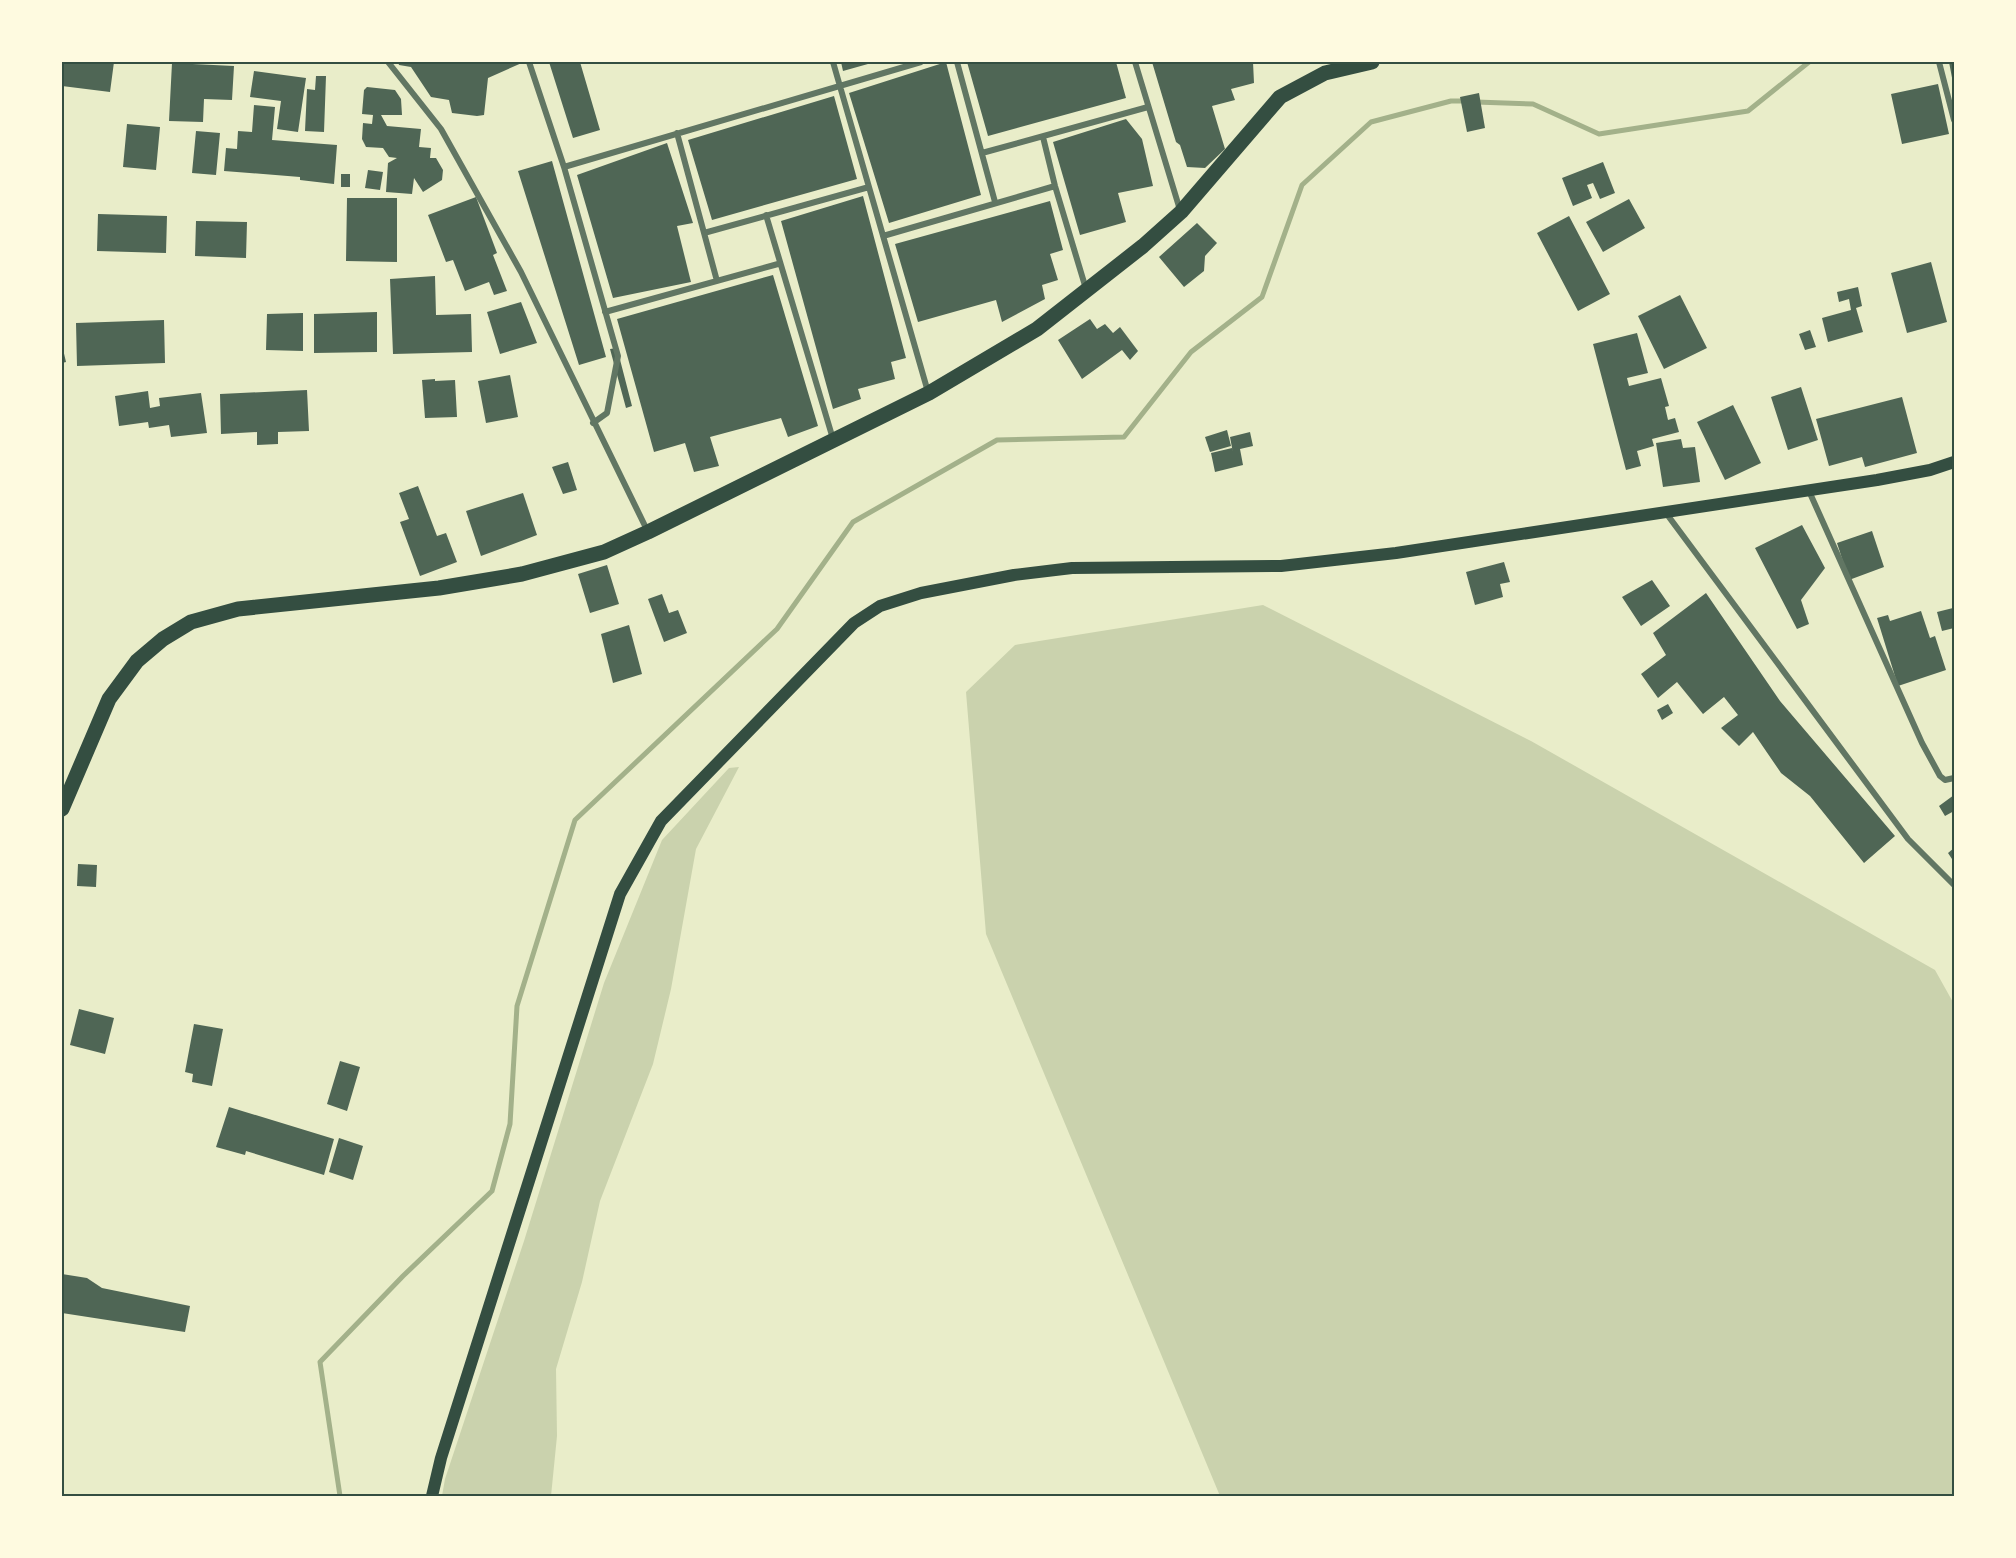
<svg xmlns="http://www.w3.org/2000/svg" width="2016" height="1558" font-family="'Varela Round',sans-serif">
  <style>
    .green { fill: #cad2ad }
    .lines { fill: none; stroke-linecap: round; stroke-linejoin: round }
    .stream { stroke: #a3b18a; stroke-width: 5 }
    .building { fill: #4f6655 }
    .minor { stroke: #617663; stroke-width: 6 }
    .secondary { stroke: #344e41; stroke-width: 12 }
    .primary { stroke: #344e41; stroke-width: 15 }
    .neatline { fill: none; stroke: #344e41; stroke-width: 2 }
  </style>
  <rect width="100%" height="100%" fill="#e9edc9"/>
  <!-- green -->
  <path class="green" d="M 1263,605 L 1531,741 L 1935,970 L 1954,1004 L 1954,1496 L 1220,1496 L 986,934 L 966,692 L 1015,645 Z
    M 739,767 L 696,849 L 671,989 L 653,1064 L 600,1201 L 582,1282 L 556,1369 L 557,1436 L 551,1496 L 442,1496 L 445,1479 L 524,1241 L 604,983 L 662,840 L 729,768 Z"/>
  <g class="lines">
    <!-- stream -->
    <path class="stream" d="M 1476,102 L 1533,104 L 1599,134 L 1748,111 L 1809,62
      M 340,1496 L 320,1362 L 403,1276 L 492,1191 L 510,1124 L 517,1006 L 575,820 L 777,629 L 853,522 L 997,440 L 1124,437 L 1191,352 L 1262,297 L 1302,185 L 1371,122 L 1451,101 L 1467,101"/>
  </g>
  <!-- building -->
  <path class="building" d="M 62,62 L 114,62 L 110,92 L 62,86 Z
    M 398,62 L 524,62 L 488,78 L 484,115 L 477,116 L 452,113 L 449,100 L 431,97 L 411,67 L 399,65 Z
    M 549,62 L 580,62 L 600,130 L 573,138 Z
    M 841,62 L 875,62 L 843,71 Z
    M 946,62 L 981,195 L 889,223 L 849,93 Z
    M 967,62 L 1116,62 L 1126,98 L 988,136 Z
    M 1152,62 L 1253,62 L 1254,83 L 1231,89 L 1235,100 L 1212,106 L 1225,149 L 1205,168 L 1187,167 L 1180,145 L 1176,142 Z
    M 1949,62 L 1954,62 L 1954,83 L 1953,83 Z
    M 172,63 L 234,66 L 232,100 L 204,99 L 203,122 L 169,121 Z
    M 254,71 L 306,78 L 298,132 L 277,129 L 281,101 L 250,97 Z
    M 316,76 L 326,76 L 324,132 L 305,131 L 307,89 L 315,90 Z
    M 1938,84 L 1949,134 L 1902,144 L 1891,94 Z
    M 367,87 L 395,90 L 401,99 L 402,115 L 381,115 L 387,126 L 421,129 L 419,147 L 431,148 L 430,158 L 436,158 L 443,170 L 442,180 L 423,192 L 414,178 L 412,194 L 386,192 L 388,163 L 397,158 L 389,157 L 383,148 L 366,147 L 362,139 L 363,123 L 372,124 L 373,115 L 362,114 L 364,90 Z
    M 1479,93 L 1485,128 L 1467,132 L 1460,97 Z
    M 834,96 L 857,179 L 712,220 L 688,140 Z
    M 254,105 L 275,107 L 272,140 L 337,145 L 334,184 L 300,180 L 300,177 L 224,171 L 226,148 L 237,149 L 238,131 L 252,132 Z
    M 1126,119 L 1142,139 L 1153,186 L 1118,193 L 1126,222 L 1080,235 L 1053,142 Z
    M 127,124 L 160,127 L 156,170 L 123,167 Z
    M 196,131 L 220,133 L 216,175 L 192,173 Z
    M 667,143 L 693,223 L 677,226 L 691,282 L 613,298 L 577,175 Z
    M 552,161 L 606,357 L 579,365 L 518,171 Z
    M 1603,162 L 1615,193 L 1600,199 L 1593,183 L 1587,185 L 1592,198 L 1573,206 L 1562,178 Z
    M 368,170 L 383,172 L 380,190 L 365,188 Z
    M 341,174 L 350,174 L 350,187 L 341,187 Z
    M 863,196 L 906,358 L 891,362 L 895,379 L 858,389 L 861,399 L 833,409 L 781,221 Z
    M 476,197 L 497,253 L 493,255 L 507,291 L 494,295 L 489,282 L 465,291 L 453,260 L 446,262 L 428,215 Z
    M 347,198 L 397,198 L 397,262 L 346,261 Z
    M 1629,199 L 1645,228 L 1603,252 L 1586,222 Z
    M 1050,201 L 1063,250 L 1050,254 L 1058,280 L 1042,285 L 1045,299 L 1002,322 L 996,300 L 918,322 L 895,244 Z
    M 98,214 L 167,216 L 166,253 L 97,251 Z
    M 1569,216 L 1610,294 L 1578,311 L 1537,233 Z
    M 196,221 L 247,222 L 246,258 L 195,256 Z
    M 1197,223 L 1217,243 L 1205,256 L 1204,271 L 1184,287 L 1159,257 Z
    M 1931,262 L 1947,322 L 1907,333 L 1891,273 Z
    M 773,275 L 818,426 L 788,437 L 781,418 L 710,437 L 719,466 L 694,472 L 685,443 L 654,452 L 617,319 Z
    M 435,276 L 436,315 L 471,314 L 472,352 L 393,354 L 390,279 Z
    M 1858,287 L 1862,306 L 1856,308 L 1863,332 L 1828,342 L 1822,318 L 1851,310 L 1849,299 L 1839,302 L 1837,292 Z
    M 1680,295 L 1707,348 L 1664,369 L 1638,316 Z
    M 521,302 L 537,343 L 500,354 L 487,312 Z
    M 377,312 L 377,352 L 314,353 L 314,314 Z
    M 303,313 L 303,351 L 266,350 L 267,314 Z
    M 1090,319 L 1097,329 L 1105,324 L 1113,333 L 1120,327 L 1138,351 L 1130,360 L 1122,350 L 1082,379 L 1058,340 Z
    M 164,320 L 165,363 L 77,366 L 76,323 Z
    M 1810,330 L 1816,347 L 1805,350 L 1799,334 Z
    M 1637,333 L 1648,373 L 1627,378 L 1629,386 L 1661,378 L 1669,406 L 1665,407 L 1668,420 L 1675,418 L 1679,432 L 1652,439 L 1654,446 L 1637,451 L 1641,466 L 1626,470 L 1593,344 Z
    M 62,345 L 66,362 L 62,363 Z
    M 617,348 L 632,406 L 626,408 L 610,349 Z
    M 510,375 L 518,417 L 486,423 L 478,381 Z
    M 435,379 L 435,381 L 455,380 L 457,417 L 425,418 L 422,380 Z
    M 1801,387 L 1818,440 L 1788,450 L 1771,397 Z
    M 307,390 L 309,431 L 278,432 L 278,444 L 257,445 L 257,432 L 221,434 L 220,394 Z
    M 148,391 L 150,408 L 160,406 L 159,398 L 201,393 L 207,433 L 171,437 L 169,425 L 149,428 L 148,422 L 119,426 L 115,396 Z
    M 1902,397 L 1917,453 L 1865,467 L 1862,457 L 1829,466 L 1816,419 Z
    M 1733,405 L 1761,463 L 1725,480 L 1697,422 Z
    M 1227,430 L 1231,446 L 1210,452 L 1205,437 Z
    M 1250,432 L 1253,446 L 1240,449 L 1243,465 L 1215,472 L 1211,453 L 1232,448 L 1233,453 L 1230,437 Z
    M 1681,439 L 1683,448 L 1695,447 L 1700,482 L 1663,487 L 1656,443 Z
    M 568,462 L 577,490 L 563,494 L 552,467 Z
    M 418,486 L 437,536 L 446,533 L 457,562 L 420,576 L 400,522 L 409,519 L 399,493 Z
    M 523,493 L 537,535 L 481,556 L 466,511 Z
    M 1802,525 L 1825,568 L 1801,600 L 1809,624 L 1797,629 L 1755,548 Z
    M 1872,531 L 1884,567 L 1849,580 L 1837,543 Z
    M 1504,562 L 1510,582 L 1500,584 L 1503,597 L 1475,605 L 1466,572 Z
    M 607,565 L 619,604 L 590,613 L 578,574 Z
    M 1652,580 L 1670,606 L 1641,626 L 1622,597 Z
    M 1706,593 L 1780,701 L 1895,836 L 1864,863 L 1810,796 L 1781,773 L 1753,732 L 1739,746 L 1721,728 L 1738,715 L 1724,697 L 1703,714 L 1677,682 L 1658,698 L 1641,674 L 1666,655 L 1653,633 Z
    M 662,594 L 669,613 L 678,610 L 687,633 L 664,642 L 648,599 Z
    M 1953,608 L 1954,628 L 1942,631 L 1937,612 Z
    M 1921,611 L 1930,638 L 1935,636 L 1946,670 L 1898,686 L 1877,618 L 1888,615 L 1890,621 Z
    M 629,625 L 642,674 L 613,683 L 601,634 Z
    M 1668,704 L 1673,713 L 1662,720 L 1657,710 Z
    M 1954,795 L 1954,811 L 1945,816 L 1939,806 Z
    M 1954,848 L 1954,862 L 1948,853 Z
    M 78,864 L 97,865 L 96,887 L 77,886 Z
    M 79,1009 L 114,1018 L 105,1054 L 70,1045 Z
    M 194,1024 L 223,1029 L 212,1086 L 192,1082 L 193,1074 L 185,1072 Z
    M 340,1061 L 360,1067 L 347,1111 L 327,1104 Z
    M 229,1107 L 334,1139 L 324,1175 L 246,1151 L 245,1155 L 216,1147 Z
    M 339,1138 L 363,1146 L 353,1180 L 329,1172 Z
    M 62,1274 L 87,1278 L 102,1288 L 190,1306 L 185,1332 L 62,1313 Z"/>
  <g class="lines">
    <!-- minor -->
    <path class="minor" d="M 388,62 L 441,129 L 521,272 L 648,532
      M 529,62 L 564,167 L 618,356 L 607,413 L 593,423
      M 833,62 L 928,392
      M 957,62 L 995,202
      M 1135,62 L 1180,210
      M 1939,62 L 1954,120
      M 677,133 L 717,281
      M 1043,137 L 1055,186 L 1086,289
      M 982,153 L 1148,107
      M 564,167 L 921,62
      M 766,215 L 833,439
      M 704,233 L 869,187
      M 883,236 L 1055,186
      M 605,312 L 778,264
      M 1809,491 L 1922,743 L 1940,776 L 1945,780 L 1954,778
      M 1666,513 L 1908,839 L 1954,885"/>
    <!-- secondary -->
    <path class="secondary" d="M 432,1496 L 441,1458 L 620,894 L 661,821 L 854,623 L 880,606 L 921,593 L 1014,575 L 1072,568 L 1281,566 L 1396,553 L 1877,480 L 1930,470 L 1954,462"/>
    <!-- primary -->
    <path class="primary" d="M 62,809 L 109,699 L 137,661 L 163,639 L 191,622 L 238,609 L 439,588 L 522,574 L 604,552 L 648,532 L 929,393 L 1037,329 L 1143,246 L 1181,212 L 1280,97 L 1325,73 L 1372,62"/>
  </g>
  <!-- border -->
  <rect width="2016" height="1558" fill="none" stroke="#fefae0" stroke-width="126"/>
  <rect x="63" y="63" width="1890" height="1432" class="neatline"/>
</svg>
